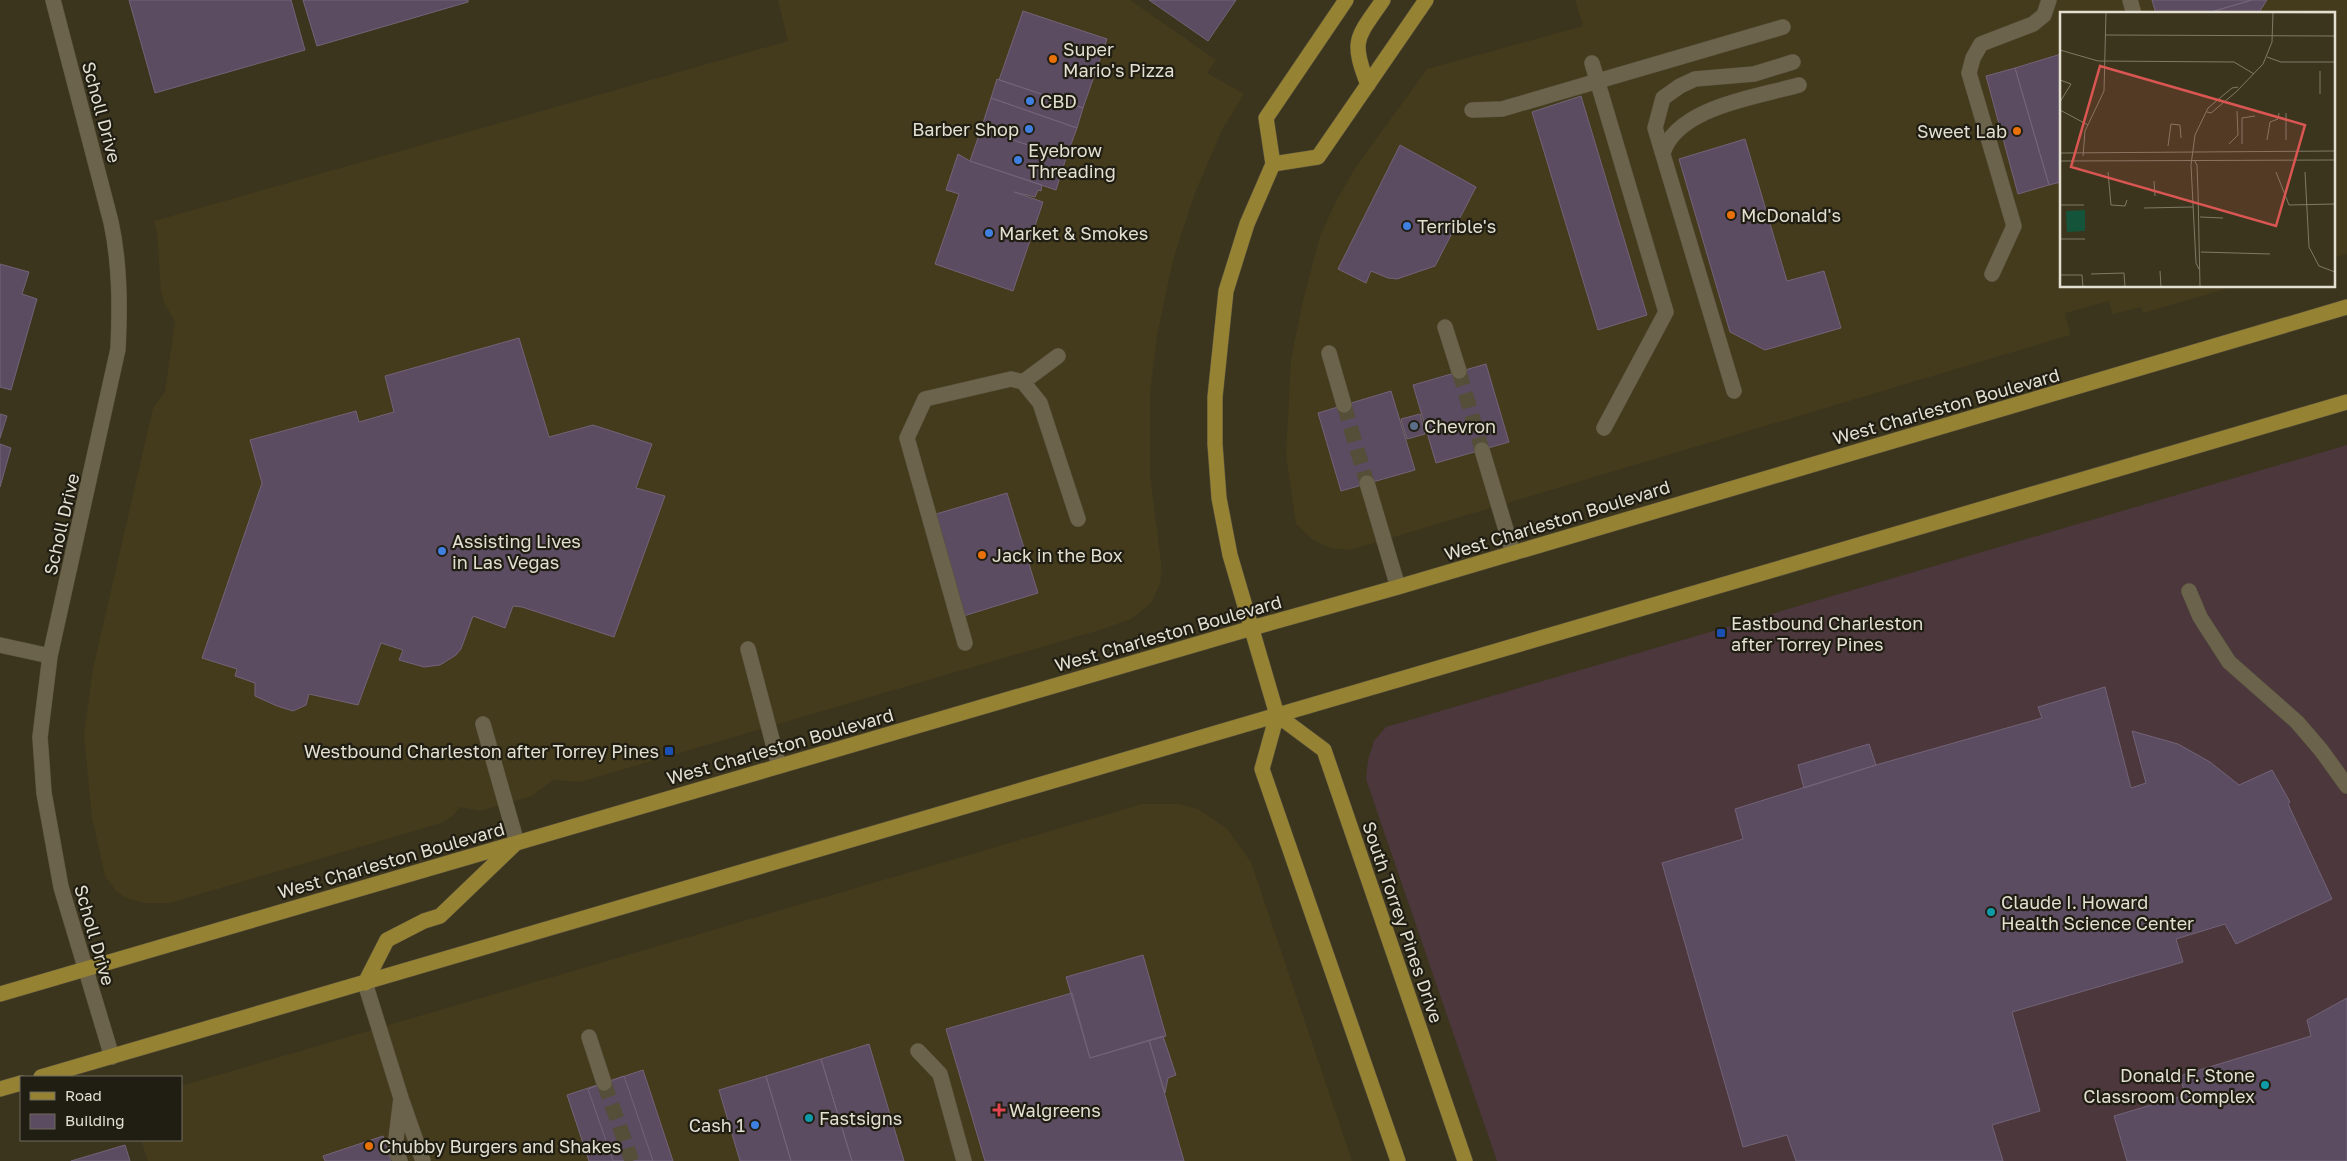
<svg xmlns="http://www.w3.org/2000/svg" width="2347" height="1161" font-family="'Golos Text',sans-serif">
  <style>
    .built { fill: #443a1c }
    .education { fill: #4b373c }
    .building { fill: #5c4c61; stroke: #736378 }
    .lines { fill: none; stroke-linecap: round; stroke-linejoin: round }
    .minor-tunnel { stroke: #554e39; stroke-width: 15; stroke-dasharray: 15 8; stroke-linecap: butt }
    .minor-casing { stroke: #59533f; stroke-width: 16 }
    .major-casing { stroke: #59533f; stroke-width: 16 }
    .minor { stroke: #6b634b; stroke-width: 15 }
    .major { stroke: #968233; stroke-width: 15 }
    .food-dot { fill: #e8710a; stroke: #201d13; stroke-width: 2 }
    .shop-dot { fill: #3f7fe0; stroke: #201d13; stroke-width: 2 }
    .service-dot { fill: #5c6f8a; stroke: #201d13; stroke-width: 2 }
    .transit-dot { fill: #1a4fb4; stroke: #201d13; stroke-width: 2 }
    .culture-dot { fill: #0f9aa8; stroke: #201d13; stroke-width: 2 }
    .health-dot { fill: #e0444e; stroke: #201d13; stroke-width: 2 }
    .labels { text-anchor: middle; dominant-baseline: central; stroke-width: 4.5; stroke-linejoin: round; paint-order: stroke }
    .poi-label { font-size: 18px; fill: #e3dfd1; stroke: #201d13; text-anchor: start }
    .street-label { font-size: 18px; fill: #e3dfd1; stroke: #201d13 }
    .inset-road { fill: none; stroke: #7f7966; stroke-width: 1 }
    .view { fill: #d95652; fill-opacity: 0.15; stroke: #d95652; stroke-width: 2.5 }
    .inset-edge { fill: none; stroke: #e3dfd1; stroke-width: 2.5 }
  </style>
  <rect width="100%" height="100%" fill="#3c351e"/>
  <!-- built -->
  <path class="built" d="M 778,0 L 1130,0 L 1216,60 L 1207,73 L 1244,94 L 1222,130 L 1195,193 L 1173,260 L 1157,336 L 1150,393 L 1150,476 L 1162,570 L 1160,584 L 1151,603 L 1131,619 L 1103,629 L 580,782 L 553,780 L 532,796 L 480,811 L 460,807 L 453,816 L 441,823 L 170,903 L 144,903 L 126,898 L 116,891 L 105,876 L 92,818 L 84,735 L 93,669 L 153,408 L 165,392 L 175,321 L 164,303 L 161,292 L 157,233 L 154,221 L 788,41 Z
    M 1575,0 L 2347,0 L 2347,254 L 2333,258 L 2333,14 L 2061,14 L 2061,286 L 2236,286 L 2143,313 L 2141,307 L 2112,314 L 2109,301 L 2065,313 L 2070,335 L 1350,550 L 1330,548 L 1312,539 L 1296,524 L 1286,455 L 1291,360 L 1302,305 L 1320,236 L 1336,201 L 1356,167 L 1427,69 L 1583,26 Z
    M 1142,804 L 1180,804 L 1198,809 L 1227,829 L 1251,862 L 1352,1161 L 148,1161 L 141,1140 L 181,1140 L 181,1086 Z"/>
  <!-- education -->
  <path class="education" d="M 2347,445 L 2347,1161 L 1497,1161 L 1366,779 L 1368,760 L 1374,741 L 1386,727 Z"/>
  <!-- building -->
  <path class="building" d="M 129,0 L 291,0 L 305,50 L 155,93 Z
    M 303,0 L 468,0 L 468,2 L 317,46 Z
    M 1149,0 L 1236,0 L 1208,41 Z
    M 2152,0 L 2252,0 L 2204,14 L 2156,14 Z
    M 2252,0 L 2267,0 L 2258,14 L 2204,14 Z
    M 1023,11 L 1107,39 L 1083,108 L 999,80 Z
    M 2061,54 L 2061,182 L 2049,185 L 2015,68 Z
    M 2015,68 L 2049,185 L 2018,194 L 1986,76 Z
    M 997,79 L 1083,108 L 1077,128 L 991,98 Z
    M 1581,96 L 1647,315 L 1598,330 L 1532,112 Z
    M 991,98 L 1077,128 L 1066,158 L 981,129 Z
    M 981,129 L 1066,158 L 1056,190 L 970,161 Z
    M 1745,139 L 1787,281 L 1824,271 L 1841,328 L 1765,350 L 1730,332 L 1679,159 Z
    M 1400,145 L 1476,187 L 1435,266 L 1397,279 L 1388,278 L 1371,271 L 1366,283 L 1338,269 Z
    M 958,154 L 970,161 L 1042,185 L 1041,191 L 1038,190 L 1035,197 L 1014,192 L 1043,202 L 1013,291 L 935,264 L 959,194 L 946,190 Z
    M 0,264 L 29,272 L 22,294 L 37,299 L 11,390 L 0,387 Z
    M 519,338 L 549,437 L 593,425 L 652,444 L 636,488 L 665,496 L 614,637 L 522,607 L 513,606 L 505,628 L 473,616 L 461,649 L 456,655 L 440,665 L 424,667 L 399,660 L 403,650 L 381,643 L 358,705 L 309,694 L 306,705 L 293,711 L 277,706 L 255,696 L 255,683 L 235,676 L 237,669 L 202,658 L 262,483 L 250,440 L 356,411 L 359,422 L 394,412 L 385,376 Z
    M 1486,364 L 1509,442 L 1436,463 L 1413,385 Z
    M 1391,391 L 1415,470 L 1341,491 L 1318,413 Z
    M 0,414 L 7,416 L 0,438 Z
    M 1420,414 L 1425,434 L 1407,439 L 1401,419 Z
    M 0,444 L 11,448 L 0,487 Z
    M 1007,493 L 1038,593 L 957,618 L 926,517 Z
    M 2105,687 L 2131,788 L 2146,783 L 2132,731 L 2178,744 L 2210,762 L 2239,785 L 2272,770 L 2290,802 L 2288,804 L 2332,899 L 2236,944 L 2225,924 L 2176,939 L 2183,962 L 2012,1012 L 2040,1111 L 1992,1125 L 2003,1161 L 1796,1161 L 1787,1135 L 1743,1147 L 1662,863 L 1743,839 L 1735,809 L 1876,765 L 2042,718 L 2038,707 Z
    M 1869,744 L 1876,765 L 1804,788 L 1798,765 Z
    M 1143,955 L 1166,1036 L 1090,1058 L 1066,977 Z
    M 1072,993 L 1090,1058 L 1149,1040 L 1184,1161 L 985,1161 L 946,1029 Z
    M 2347,998 L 2347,1161 L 2127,1161 L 2114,1116 L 2185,1095 L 2180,1076 L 2311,1036 L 2307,1020 Z
    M 1163,1036 L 1176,1075 L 1168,1078 L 1165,1093 L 1149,1040 Z
    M 869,1044 L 904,1161 L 852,1161 L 821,1059 Z
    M 821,1059 L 852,1161 L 791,1161 L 766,1076 Z
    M 643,1070 L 673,1161 L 589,1161 L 567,1095 Z
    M 624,1076 L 653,1161 L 613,1161 L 588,1089 Z
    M 766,1076 L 791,1161 L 740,1161 L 719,1090 Z
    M 383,1136 L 391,1161 L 325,1161 L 323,1156 Z
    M 125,1145 L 130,1161 L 71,1161 Z"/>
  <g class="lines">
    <!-- minor-tunnel -->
    <path class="minor-tunnel" d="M 1459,371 L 1482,450
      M 1344,405 L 1367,483
      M 604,1083 L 632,1161"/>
    <defs>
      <path id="minor" d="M 53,0 L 111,222 C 120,264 120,306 118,349 L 50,656 L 40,737 L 44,793 L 61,887 L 112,1057
        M 2130,0 L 2134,14
        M 1592,63 L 1666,312 L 1604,428
        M 1472,110 L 1502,109 L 1783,27
        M 1663,153 C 1677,107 1757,97 1799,85
        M 1992,274 L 2014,226 L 1969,73 L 1973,58 L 1981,44 L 2033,24 L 2044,15 L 2049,0
        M 1445,327 L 1459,371
        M 1329,353 L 1344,405
        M 1023,382 L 1058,356
        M 1734,391 L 1655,128 L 1663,98 L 1680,86 L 1695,79 L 1754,74 L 1793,62
        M 1482,450 L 1513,553
        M 1367,483 L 1398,587
        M 2189,591 L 2200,617 L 2229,662 L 2297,722 L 2321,750 L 2347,786
        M 965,643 L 907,438 L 925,399 L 1011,379 L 1023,382 L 1040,403 L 1078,519
        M 0,645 L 50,656
        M 748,649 L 779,766
        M 483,724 L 517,843
        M 365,983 L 401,1098 L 395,1147 L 400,1161
        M 589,1037 L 604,1083
        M 918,1051 L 940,1074 L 964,1161
        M 402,1101 L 423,1161"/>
      <path id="major" d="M 1346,0 L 1266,118 L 1273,164 L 1247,224 L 1226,291 L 1215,397 L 1215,444 L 1219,498 L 1230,555 L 1277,715 L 1262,769 L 1398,1161
        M 1368,85 C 1350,39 1357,38 1383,0
        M 1273,164 L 1318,157 L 1426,0
        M 1277,715 L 1324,750 L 1465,1161
        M 365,983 L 387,940 L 424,921 L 440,916 L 514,845
        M 0,994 L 1252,628 L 1398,587 L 2347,307
        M 41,1077 L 2347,402
        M 0,1089 L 21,1083"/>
    </defs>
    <!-- minor casing -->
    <use href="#minor" class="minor-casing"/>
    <!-- major casing -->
    <use href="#major" class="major-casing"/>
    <!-- minor -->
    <use href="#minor" class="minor"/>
    <!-- major -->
    <use href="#major" class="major"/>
  </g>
  <!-- markers -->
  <g class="food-dot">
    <circle cx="1053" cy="59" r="5"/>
    <circle cx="2017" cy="131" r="5"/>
    <circle cx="1731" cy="215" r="5"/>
    <circle cx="982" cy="555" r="5"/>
    <circle cx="369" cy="1146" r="5"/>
  </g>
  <g class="shop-dot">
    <circle cx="1030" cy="101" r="5"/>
    <circle cx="1029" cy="129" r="5"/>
    <circle cx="1018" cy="160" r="5"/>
    <circle cx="1407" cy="226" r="5"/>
    <circle cx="989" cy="233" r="5"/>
    <circle cx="442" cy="551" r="5"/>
    <circle cx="755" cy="1125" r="5"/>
  </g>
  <circle class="service-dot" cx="1414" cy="426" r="5"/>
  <g class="transit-dot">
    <rect x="1716" y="628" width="10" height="10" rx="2.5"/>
    <rect x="664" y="746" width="10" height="10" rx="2.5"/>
  </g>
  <g class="culture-dot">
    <circle cx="1991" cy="912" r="5"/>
    <circle cx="2265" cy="1085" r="5"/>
    <circle cx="809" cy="1118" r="5"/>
  </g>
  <path class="health-dot" d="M996.5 1102.5h5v5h5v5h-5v5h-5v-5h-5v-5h5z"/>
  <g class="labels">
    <!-- poi labels -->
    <g class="poi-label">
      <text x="1063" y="49">Super<tspan x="1063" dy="21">Mario's Pizza</tspan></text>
      <text x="1040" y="101">CBD</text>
      <text x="1019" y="129" text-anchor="end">Barber Shop</text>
      <text x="2007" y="131" text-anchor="end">Sweet Lab</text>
      <text x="1028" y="150">Eyebrow<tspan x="1028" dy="21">Threading</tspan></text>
      <text x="1741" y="215">McDonald's</text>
      <text x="1417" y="226">Terrible's</text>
      <text x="999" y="233">Market &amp; Smokes</text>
      <text x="1424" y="426">Chevron</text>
      <text x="452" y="541">Assisting Lives<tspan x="452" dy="21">in Las Vegas</tspan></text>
      <text x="992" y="555">Jack in the Box</text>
      <text x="1731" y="623">Eastbound Charleston<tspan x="1731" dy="21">after Torrey Pines</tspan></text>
      <text x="659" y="751" text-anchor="end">Westbound Charleston after Torrey Pines</text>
      <text x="2001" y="902">Claude I. Howard<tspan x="2001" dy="21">Health Science Center</tspan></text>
      <text x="2255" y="1075" text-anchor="end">Donald F. Stone<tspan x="2255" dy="21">Classroom Complex</tspan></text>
      <text x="1009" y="1110">Walgreens</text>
      <text x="819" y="1118">Fastsigns</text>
      <text x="745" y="1125" text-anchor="end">Cash 1</text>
      <text x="379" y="1146">Chubby Burgers and Shakes</text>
    </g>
    <!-- street labels -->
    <g class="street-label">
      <text transform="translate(102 112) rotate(75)">Scholl Drive</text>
      <text transform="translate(1946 406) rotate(-16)">West Charleston Boulevard</text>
      <text transform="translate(1557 520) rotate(-17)">West Charleston Boulevard</text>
      <text transform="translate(61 524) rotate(-77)">Scholl Drive</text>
      <text transform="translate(1168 633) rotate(-16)">West Charleston Boulevard</text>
      <text transform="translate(780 746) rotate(-16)">West Charleston Boulevard</text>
      <text transform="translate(391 860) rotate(-16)">West Charleston Boulevard</text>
      <text transform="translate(1403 922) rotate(71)">South Torrey Pines Drive</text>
      <text transform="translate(95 935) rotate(74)">Scholl Drive</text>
    </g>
  </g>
  <!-- overview -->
  <g transform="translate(2060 12)">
    <rect width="275" height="275" fill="#3c351e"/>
    <path d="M 25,198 L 25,219 L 7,220 L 6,199 Z" fill="#13543b"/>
    <path class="inset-road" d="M 105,0 L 275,1M 45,23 L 275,24M 0,38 L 38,49 L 174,50 L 194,62M 207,45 L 221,50 L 275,50M 260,59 L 260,82M 0,68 L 11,72 L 0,90M 0,98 L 28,113M 147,100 L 151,101 L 176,80 L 203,52 L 212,30 L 213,0M 207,128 L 210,110 L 218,107 L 219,101M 226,128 L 226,101M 169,132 L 178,123 L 177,99M 182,132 L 182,106 L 195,104M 108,134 L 111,112 L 120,113 L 121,126M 0,141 L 275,139M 23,144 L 25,119 L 44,79 L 46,0M 134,148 L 137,153 L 138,179 L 140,275M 0,149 L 275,148M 48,160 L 51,193 L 65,194 L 67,188M 216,160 L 229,193 L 275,192M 245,160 L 249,235 L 259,254 L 275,260M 94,169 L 95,184M 0,193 L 24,193M 84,196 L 133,195M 140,205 L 163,206M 0,227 L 25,227M 141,240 L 210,242M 139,257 L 136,251 L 131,153 L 135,123 L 148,96 L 172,76 L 178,75M 100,259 L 101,275M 31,262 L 64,261 L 65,275M 0,263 L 22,263 L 23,275"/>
    <path class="view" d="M 40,54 L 245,113 L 216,214 L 11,155 Z"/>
    <rect width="275" height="275" class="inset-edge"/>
  </g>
  <!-- legend -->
  <rect x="20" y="1076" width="162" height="65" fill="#201d13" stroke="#6e6b5f"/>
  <rect x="30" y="1092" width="25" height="8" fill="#968233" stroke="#6e6b5f"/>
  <text x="65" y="1101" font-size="15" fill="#e3dfd1">Road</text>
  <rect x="30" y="1114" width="25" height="15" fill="#5c4c61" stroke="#6e6b5f"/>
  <text x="65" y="1126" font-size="15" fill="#e3dfd1">Building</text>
</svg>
